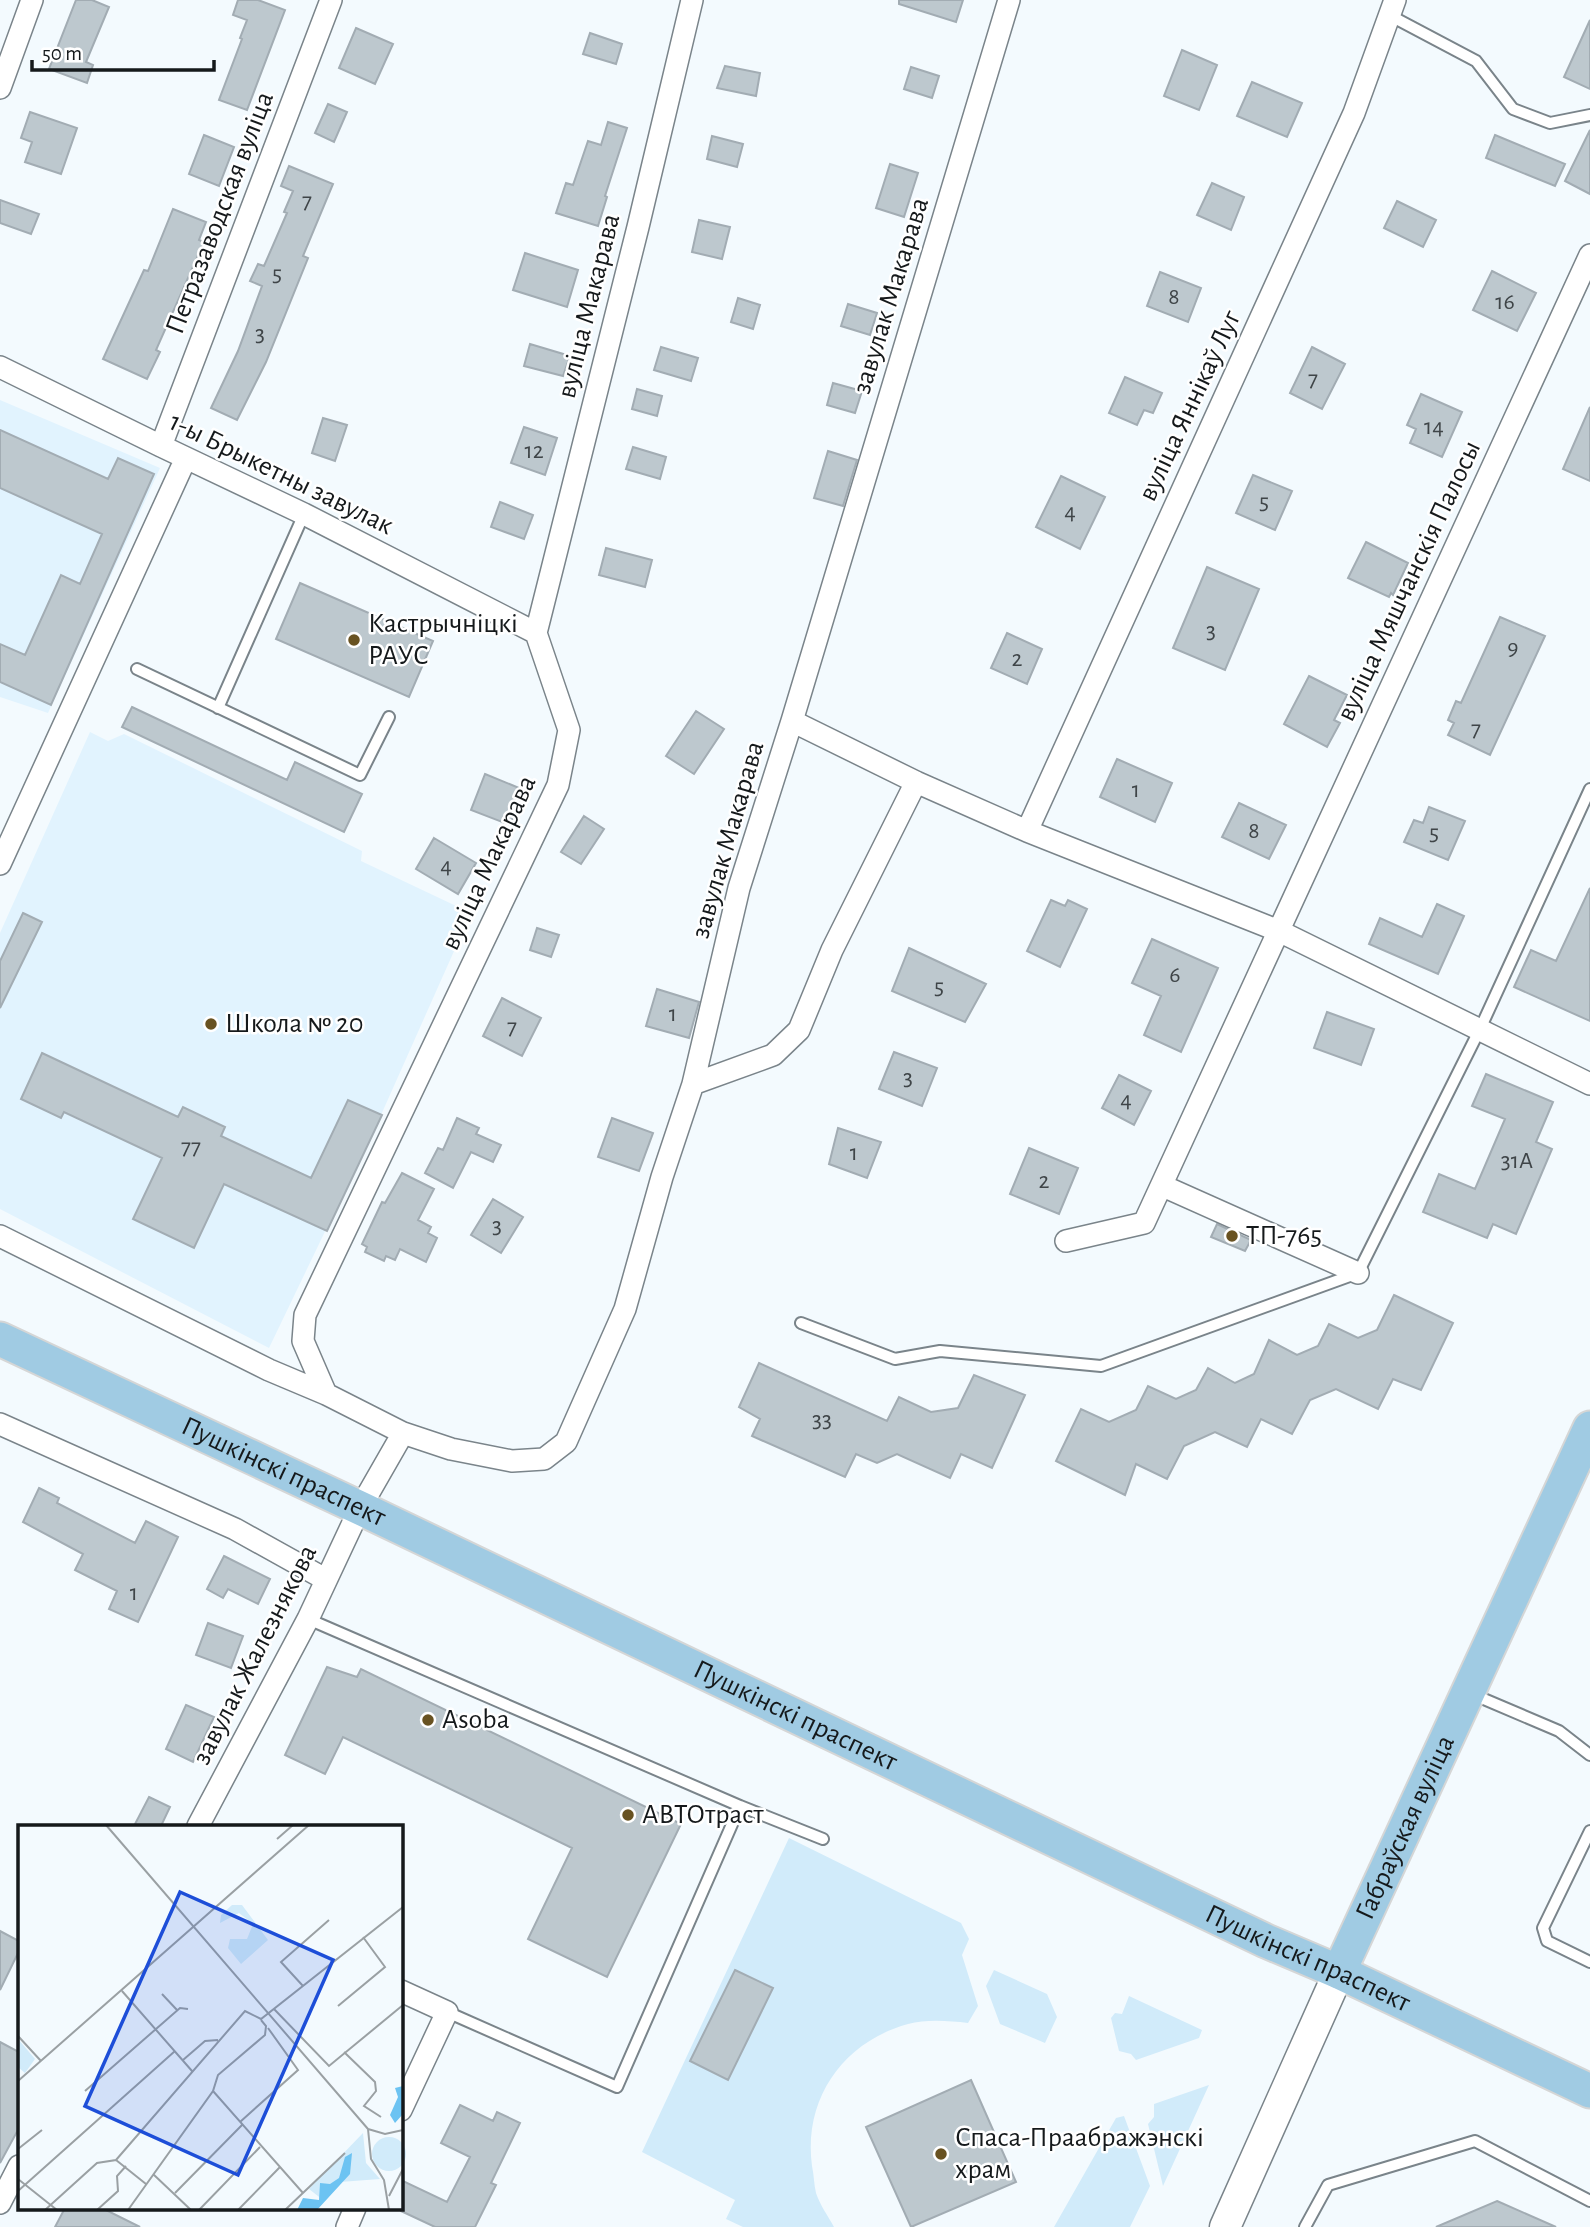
<svg xmlns="http://www.w3.org/2000/svg" width="1590" height="2227" font-family="'Alegreya Sans',sans-serif">
  <style>
    .built { fill: #e1f3fe }
    .green { fill: #d1ebfa }
    .building { fill: #bdc8ce; stroke: #a2acb3; stroke-width: 2 }
    .lines { fill: none; stroke-linecap: round; stroke-linejoin: round }
    .service-casing { stroke: #7a848a; stroke-width: 14 }
    .minor-casing { stroke: #7a848a; stroke-width: 24 }
    .secondary-casing { stroke: #7a848a; stroke-width: 33 }
    .primary-casing { stroke: #d5d6d6; stroke-width: 37 }
    .service { stroke: #fff; stroke-width: 10 }
    .minor { stroke: #fff; stroke-width: 21 }
    .secondary { stroke: #fff; stroke-width: 30 }
    .primary { stroke: #a0cbe3; stroke-width: 33 }
    .poi-dot { fill: #685221; stroke: #fff; stroke-width: 2.5 }
    .labels { text-anchor: middle; dominant-baseline: central; stroke-width: 5; stroke-linejoin: round; paint-order: stroke }
    .number-label { font-size: 24px; fill: #3f4548 }
    .street-label { font-size: 28px; fill: #15191b; stroke: #fff }
    .poi-label { font-size: 28px; fill: #15191b; stroke: #fff; text-anchor: start }
    .inset-road { fill: none; stroke: #9aa0a3; stroke-width: 2 }
    .view { fill: #1d4ed8; fill-opacity: 0.15; stroke: #1d4ed8; stroke-width: 3.5 }
    .inset-edge { fill: none; stroke: #15191b; stroke-width: 3.5 }
  </style>
  <rect width="100%" height="100%" fill="#f3fafe"/>
  <!-- built -->
  <path class="built" d="M 0,400 L 160,468 L 48,713 L 0,697 Z
    M 90,732 L 108,741 L 124,734 L 362,851 L 361,861 L 471,913 L 381,1115 L 269,1348 L 0,1209 L 0,933 Z"/>
  <!-- green -->
  <path class="green" d="M 789,1838 L 961,1923 L 969,1939 L 962,1955 L 978,2006 L 968,2023 C 949,2021 927,2019 908,2024 C 843,2042 803,2099 812,2166 C 814,2175 814,2185 816,2193 C 820,2205 828,2216 834,2227 L 743,2227 L 726,2219 L 735,2200 L 642,2152 Z
    M 994,1970 L 1047,1994 L 1057,2017 L 1045,2043 L 1000,2024 L 986,1986 Z
    M 1129,1996 L 1202,2030 L 1199,2038 L 1136,2060 L 1131,2054 L 1119,2051 L 1111,2018 L 1115,2013 L 1122,2014 Z
    M 1209,2085 L 1163,2186 L 1148,2124 L 1154,2117 L 1154,2104 Z
    M 1124,2116 L 1150,2186 L 1130,2227 L 1054,2227 L 1116,2118 Z"/>
  <!-- building -->
  <path class="building" d="M 76,0 L 92,0 L 109,7 L 86,62 L 93,65 L 87,83 L 49,69 Z
    M 238,0 L 258,0 L 285,10 L 247,110 L 219,100 L 242,39 L 240,38 L 247,20 L 233,15 Z
    M 899,0 L 963,0 L 956,22 L 899,4 Z
    M 1590,20 L 1590,89 L 1564,77 Z
    M 356,28 L 393,44 L 375,84 L 339,68 Z
    M 590,33 L 622,44 L 616,64 L 583,54 Z
    M 1182,50 L 1217,65 L 1199,110 L 1164,96 Z
    M 725,66 L 760,73 L 756,96 L 717,88 Z
    M 911,67 L 939,76 L 932,98 L 904,89 Z
    M 1252,82 L 1302,103 L 1287,137 L 1237,116 Z
    M 328,104 L 347,112 L 334,142 L 315,133 Z
    M 30,112 L 77,128 L 61,174 L 25,162 L 32,142 L 21,138 Z
    M 608,122 L 627,128 L 605,196 L 607,197 L 598,226 L 556,213 L 566,183 L 573,185 L 588,141 L 601,145 Z
    M 1590,130 L 1590,194 L 1565,181 Z
    M 204,135 L 234,147 L 219,186 L 189,174 Z
    M 1495,135 L 1565,164 L 1555,186 L 1486,158 Z
    M 712,136 L 743,144 L 737,167 L 707,159 Z
    M 890,164 L 918,173 L 904,217 L 876,208 Z
    M 289,166 L 333,184 L 303,256 L 308,258 L 266,362 L 237,420 L 211,408 L 238,351 L 262,286 L 250,281 L 258,264 L 264,266 L 287,213 L 284,212 L 293,191 L 281,186 Z
    M 1212,183 L 1244,197 L 1231,230 L 1197,215 Z
    M 0,200 L 39,214 L 31,234 L 0,223 Z
    M 1397,201 L 1436,220 L 1423,247 L 1384,228 Z
    M 173,209 L 206,222 L 199,240 L 204,242 L 156,350 L 160,352 L 147,379 L 103,359 L 144,270 L 148,271 Z
    M 699,220 L 730,227 L 722,259 L 692,252 Z
    M 525,253 L 578,270 L 567,307 L 513,290 Z
    M 1492,271 L 1536,293 L 1517,331 L 1473,310 Z
    M 1160,272 L 1201,288 L 1188,322 L 1147,306 Z
    M 738,298 L 760,305 L 753,329 L 731,322 Z
    M 848,304 L 877,313 L 870,335 L 841,326 Z
    M 530,344 L 570,356 L 563,376 L 524,366 Z
    M 661,347 L 698,358 L 691,381 L 654,370 Z
    M 1312,347 L 1345,364 L 1322,409 L 1290,393 Z
    M 1125,377 L 1162,393 L 1153,413 L 1144,410 L 1137,425 L 1109,413 Z
    M 833,383 L 862,391 L 855,413 L 827,405 Z
    M 637,389 L 662,396 L 657,416 L 632,409 Z
    M 1421,394 L 1462,412 L 1442,457 L 1410,443 L 1416,429 L 1407,425 Z
    M 1590,407 L 1590,481 L 1563,469 Z
    M 323,418 L 347,425 L 335,461 L 312,453 Z
    M 524,427 L 557,438 L 545,475 L 511,463 Z
    M 0,430 L 108,479 L 118,458 L 154,474 L 51,705 L 0,682 L 0,644 L 25,655 L 61,575 L 80,584 L 102,534 L 0,488 Z
    M 633,447 L 666,457 L 660,479 L 626,469 Z
    M 828,451 L 857,460 L 843,506 L 814,498 Z
    M 1253,475 L 1292,491 L 1275,530 L 1236,513 Z
    M 1061,476 L 1105,497 L 1080,549 L 1036,527 Z
    M 500,502 L 533,515 L 524,539 L 491,527 Z
    M 1366,542 L 1408,563 L 1393,595 L 1391,593 L 1389,597 L 1348,578 Z
    M 606,548 L 652,560 L 645,587 L 599,575 Z
    M 1207,567 L 1259,589 L 1225,670 L 1173,648 Z
    M 300,583 L 433,641 L 409,697 L 276,639 Z
    M 1500,617 L 1545,636 L 1490,755 L 1448,735 L 1454,723 L 1448,720 L 1456,701 L 1461,703 Z
    M 1007,633 L 1042,649 L 1027,684 L 991,668 Z
    M 1309,676 L 1347,695 L 1334,720 L 1340,723 L 1327,747 L 1284,724 Z
    M 132,707 L 287,780 L 295,762 L 362,794 L 344,832 L 122,727 Z
    M 696,711 L 724,729 L 694,774 L 666,756 Z
    M 1117,759 L 1172,783 L 1155,822 L 1100,797 Z
    M 485,774 L 524,790 L 510,825 L 471,810 Z
    M 1239,803 L 1286,825 L 1269,859 L 1222,837 Z
    M 1429,807 L 1465,821 L 1448,860 L 1404,842 L 1414,820 L 1423,823 Z
    M 584,816 L 604,829 L 581,864 L 561,852 Z
    M 434,838 L 476,863 L 458,894 L 416,869 Z
    M 1590,888 L 1590,1021 L 1514,987 L 1531,950 L 1556,961 Z
    M 1051,900 L 1065,906 L 1068,900 L 1087,909 L 1060,967 L 1027,951 Z
    M 1437,904 L 1464,916 L 1438,974 L 1369,944 L 1380,918 L 1422,937 Z
    M 23,913 L 42,922 L 0,1008 L 0,961 Z
    M 537,928 L 559,935 L 551,957 L 530,950 Z
    M 1152,939 L 1218,968 L 1181,1052 L 1144,1035 L 1161,996 L 1132,983 Z
    M 909,948 L 986,984 L 965,1022 L 892,991 Z
    M 657,989 L 699,1002 L 689,1038 L 646,1026 Z
    M 502,998 L 541,1018 L 522,1056 L 483,1036 Z
    M 1327,1012 L 1374,1029 L 1361,1065 L 1314,1048 Z
    M 894,1052 L 937,1068 L 922,1106 L 879,1089 Z
    M 42,1053 L 178,1117 L 183,1107 L 225,1127 L 221,1136 L 311,1178 L 348,1100 L 382,1115 L 327,1231 L 224,1184 L 194,1248 L 133,1219 L 162,1158 L 64,1112 L 61,1118 L 21,1099 Z
    M 1486,1074 L 1553,1102 L 1536,1142 L 1552,1149 L 1516,1234 L 1493,1224 L 1487,1238 L 1423,1212 L 1439,1174 L 1475,1189 L 1505,1119 L 1472,1106 Z
    M 1119,1075 L 1151,1091 L 1134,1125 L 1102,1108 Z
    M 457,1118 L 479,1128 L 476,1134 L 501,1145 L 493,1162 L 471,1152 L 453,1188 L 425,1173 L 438,1148 L 443,1150 Z
    M 612,1118 L 653,1133 L 639,1171 L 598,1157 Z
    M 838,1128 L 881,1142 L 867,1178 L 829,1164 Z
    M 1029,1148 L 1078,1168 L 1059,1214 L 1010,1194 Z
    M 402,1173 L 434,1189 L 418,1220 L 431,1227 L 428,1233 L 437,1238 L 426,1262 L 400,1249 L 395,1260 L 386,1256 L 384,1261 L 365,1252 L 367,1247 L 362,1244 L 382,1202 L 385,1203 Z
    M 493,1199 L 523,1217 L 501,1253 L 471,1235 Z
    M 1217,1224 L 1251,1240 L 1245,1251 L 1211,1237 Z
    M 1394,1295 L 1453,1323 L 1421,1390 L 1393,1379 L 1378,1409 L 1336,1389 L 1310,1400 L 1292,1434 L 1261,1419 L 1247,1447 L 1215,1432 L 1184,1446 L 1167,1479 L 1136,1464 L 1125,1495 L 1056,1461 L 1081,1409 L 1109,1422 L 1136,1410 L 1148,1386 L 1176,1399 L 1196,1390 L 1208,1368 L 1235,1383 L 1254,1374 L 1269,1340 L 1297,1355 L 1318,1346 L 1329,1324 L 1358,1338 L 1377,1330 Z
    M 759,1363 L 887,1421 L 899,1397 L 931,1412 L 958,1408 L 974,1375 L 1025,1395 L 992,1468 L 961,1454 L 950,1478 L 897,1454 L 877,1463 L 856,1454 L 845,1477 L 752,1436 L 760,1419 L 739,1407 Z
    M 39,1488 L 59,1498 L 57,1503 L 135,1543 L 146,1521 L 178,1537 L 138,1622 L 109,1609 L 117,1591 L 75,1570 L 83,1554 L 23,1522 Z
    M 224,1556 L 270,1579 L 258,1604 L 228,1589 L 223,1598 L 207,1589 Z
    M 208,1623 L 243,1636 L 231,1668 L 196,1655 Z
    M 327,1667 L 357,1677 L 361,1669 L 681,1824 L 607,1977 L 528,1939 L 572,1848 L 343,1737 L 325,1774 L 285,1755 Z
    M 186,1705 L 214,1717 L 193,1762 L 166,1749 Z
    M 149,1797 L 170,1807 L 161,1826 L 134,1826 Z
    M 0,1931 L 19,1941 L 19,1951 L 0,1990 Z
    M 735,1970 L 773,1988 L 728,2080 L 690,2061 Z
    M 0,2042 L 19,2052 L 19,2128 L 0,2163 Z
    M 971,2080 L 1016,2182 L 911,2227 L 866,2127 Z
    M 460,2105 L 493,2121 L 497,2112 L 520,2123 L 491,2183 L 496,2185 L 475,2227 L 435,2227 L 401,2211 L 401,2180 L 447,2202 L 470,2157 L 441,2143 Z
    M 1497,2201 L 1556,2227 L 1436,2227 Z
    M 65,2208 L 102,2208 L 140,2227 L 55,2227 Z"/>
  <g class="lines">
    <defs>
      <path id="service" d="M 1389,15 L 1476,61 L 1513,109 L 1550,123 L 1590,115
        M 137,669 L 360,775 L 389,717
        M 218,708 L 304,514
        M 801,1323 L 895,1359 L 940,1351 L 1101,1366 L 1358,1273 L 1480,1029 L 1590,789
        M 308,1619 L 740,1806 L 617,2087 L 447,2012
        M 1472,1694 L 1559,1731 L 1590,1755
        M 740,1806 L 823,1839
        M 1590,1831 L 1543,1928 L 1547,1941 L 1590,1962
        M 1305,2227 L 1328,2185 L 1475,2141 L 1590,2201"/>
      <path id="minor" d="M 0,88 L 32,0
        M 0,367 L 161,446 L 304,514 L 536,633
        M 161,446 L 331,0
        M 792,721 L 916,782 L 1027,831 L 1279,931 L 1590,1084
        M 1027,831 L 1354,113 L 1395,0
        M 0,864 L 186,458
        M 693,1084 L 773,1055 L 799,1030 L 832,950 L 916,782
        M 1163,1186 L 1358,1273
        M 0,1236 L 269,1370 L 326,1394
        M 1066,1241 L 1144,1223 L 1590,255
        M 0,1424 L 235,1529 L 325,1579
        M 403,1433 L 326,1394 L 303,1341 L 305,1315 L 558,785 L 569,730 L 536,633 L 638,227 L 692,0
        M 198,1826 L 308,1619 L 360,1508 L 403,1433 L 451,1449 L 512,1461 L 544,1459 L 566,1442 L 625,1309 L 662,1177 L 693,1084 L 739,888 L 792,721 L 1009,0
        M 401,1991 L 447,2012 L 401,2110
        M 0,2203 L 19,2166
        M 347,2227 L 355,2208"/>
      <path id="secondary" d="M 1225,2227 L 1339,1972"/>
      <g id="primary">
        <path id="s1" d="M 0,1339 L 360,1508 L 1266,1941 L 1339,1972 L 1590,2091"/>
        <path id="s2" d="M 1339,1972 L 1590,1428"/>
      </g>
    </defs>
    <!-- service casing -->
    <use href="#service" class="service-casing"/>
    <!-- minor casing -->
    <use href="#minor" class="minor-casing"/>
    <!-- secondary casing -->
    <use href="#secondary" class="secondary-casing"/>
    <!-- primary casing -->
    <use href="#primary" class="primary-casing"/>
    <!-- service -->
    <use href="#service" class="service"/>
    <!-- minor -->
    <use href="#minor" class="minor"/>
    <!-- secondary -->
    <use href="#secondary" class="secondary"/>
    <!-- primary -->
    <use href="#primary" class="primary"/>
  </g>
  <!-- markers -->
  <g class="poi-dot">
    <circle cx="354" cy="640" r="7"/>
    <circle cx="211" cy="1024" r="7"/>
    <circle cx="1232" cy="1236" r="7"/>
    <circle cx="428" cy="1720" r="7"/>
    <circle cx="628" cy="1815" r="7"/>
    <circle cx="941" cy="2154" r="7"/>
  </g>
  <g class="labels">
    <!-- number labels -->
    <g class="number-label">
      <text x="307" y="201">7</text>
      <text x="277" y="274">5</text>
      <text x="1174" y="297">8</text>
      <text x="1505" y="302">16</text>
      <text x="260" y="334">3</text>
      <text x="1313" y="379">7</text>
      <text x="1434" y="427">14</text>
      <text x="534" y="451">12</text>
      <text x="1264" y="502">5</text>
      <text x="1070" y="512">4</text>
      <text x="1211" y="631">3</text>
      <text x="1513" y="648">9</text>
      <text x="1017" y="659">2</text>
      <text x="1476" y="729">7</text>
      <text x="1136" y="790">1</text>
      <text x="1254" y="831">8</text>
      <text x="1434" y="833">5</text>
      <text x="446" y="866">4</text>
      <text x="1175" y="975">6</text>
      <text x="939" y="987">5</text>
      <text x="673" y="1014">1</text>
      <text x="512" y="1027">7</text>
      <text x="908" y="1078">3</text>
      <text x="1126" y="1100">4</text>
      <text x="191" y="1147">77</text>
      <text x="854" y="1153">1</text>
      <text x="1517" y="1161">31А</text>
      <text x="1044" y="1181">2</text>
      <text x="497" y="1226">3</text>
      <text x="822" y="1420">33</text>
      <text x="134" y="1593">1</text>
    </g>
    <!-- street labels -->
    <g class="street-label">
      <text transform="translate(220 213) rotate(-69)">Петразаводская вуліца</text>
      <text transform="translate(891 296) rotate(-73)">завулак Макарава</text>
      <text transform="translate(589 306) rotate(-76)">вуліца Макарава</text>
      <text transform="translate(1190 406) rotate(-65)">вуліца Яннікаў Луг</text>
      <text transform="translate(281 474) rotate(26)">1-ы Брыкетны завулак</text>
      <text transform="translate(1409 581) rotate(-65)">вуліца Мяшчанскія Палосы</text>
      <text transform="translate(728 840) rotate(-74)">завулак Макарава</text>
      <text transform="translate(489 863) rotate(-65)">вуліца Макарава</text>
      <text stroke="none"><textPath href="#s1" startOffset="313">Пушкінскі праспект</textPath></text>
      <text transform="translate(255 1655) rotate(-63)">завулак Жалезнякова</text>
      <text stroke="none"><textPath href="#s1" startOffset="880">Пушкінскі праспект</textPath></text>
      <text stroke="none"><textPath href="#s2" startOffset="159">Габраўская вуліца</textPath></text>
      <text stroke="none"><textPath href="#s1" startOffset="1447">Пушкінскі праспект</textPath></text>
    </g>
    <!-- poi labels -->
    <g class="poi-label">
      <text x="368" y="624">Кастрычніцкі<tspan x="368" dy="32">РАУС</tspan></text>
      <text x="225" y="1024">Школа № 20</text>
      <text x="1246" y="1236">ТП-765</text>
      <text x="442" y="1720">Asoba</text>
      <text x="642" y="1815">АВТОтраст</text>
      <text x="955" y="2138">Спаса-Праабражэнскі<tspan x="955" dy="32">храм</tspan></text>
    </g>
  </g>
  <!-- overview -->
  <g transform="translate(18 1825)">
    <rect width="385" height="385" fill="#f3fafe"/>
    <path d="M 214,80 L 224,80 L 250,115 L 223,139 L 210,123 L 212,114 L 229,114 L 235,99 L 221,88 L 202,98 L 203,90 ZM 0,214 L 17,234 L 7,248 L 0,242 ZM 345,308 L 348,338 L 362,354 L 322,357 L 305,375 L 291,364 ZM354 329a17 17 0 1 1 34 0a17 17 0 1 1-34 0Z" fill="#d1ebfa"/>
    <path d="M 385,261 L 385,289 L 377,298 L 372,290 L 380,272 L 377,263 ZM 334,328 L 332,349 L 299,385 L 279,385 L 285,373 L 301,375 L 302,358 L 312,359 L 321,353 L 327,332 Z" fill="#6cc3f2"/>
    <path class="inset-road" d="M 88,0 L 350,304 L 353,334 L 366,355 L 371,385M 259,14 L 275,0M 285,161 L 263,137 L 311,95M 104,166 L 174,246M 144,169 L 159,185M 320,181 L 367,142 L 345,112M 256,184 L 311,241 L 385,180M 0,211 L 23,236M 326,227 L 357,257 L 358,266 L 346,281 L 363,292M 165,235 L 187,216 L 200,215M 0,256 L 291,0M 67,266 L 162,183 L 170,184M 195,266 L 285,368M 222,297 L 280,245 L 250,203M 350,304 L 367,309 L 385,305M 0,324 L 24,305M 98,335 L 128,359M 135,349 L 173,385M 0,354 L 39,385M 0,366 L 157,226M 157,368 L 224,300M 371,371 L 385,344M 27,385 L 79,338 L 98,335 L 227,186 L 243,194 L 385,82M 79,385 L 100,366 L 99,351 L 108,341M 110,385 L 195,266 L 200,250 L 247,210 L 248,201 L 243,195M 181,385 L 242,322M 220,385 L 262,342M 267,385 L 327,328"/>
    <path class="view" d="M 162,67 L 315,135 L 220,350 L 67,281 Z"/>
    <rect width="385" height="385" class="inset-edge"/>
  </g>
  <!-- scale -->
  <path d="M32 60v10h182v-10" fill="none" stroke="#15191b" stroke-width="3.5"/>
  <text x="42" y="60" font-size="21" fill="#15191b" stroke="#ffffff" stroke-width="5" paint-order="stroke">50 m</text>
</svg>
